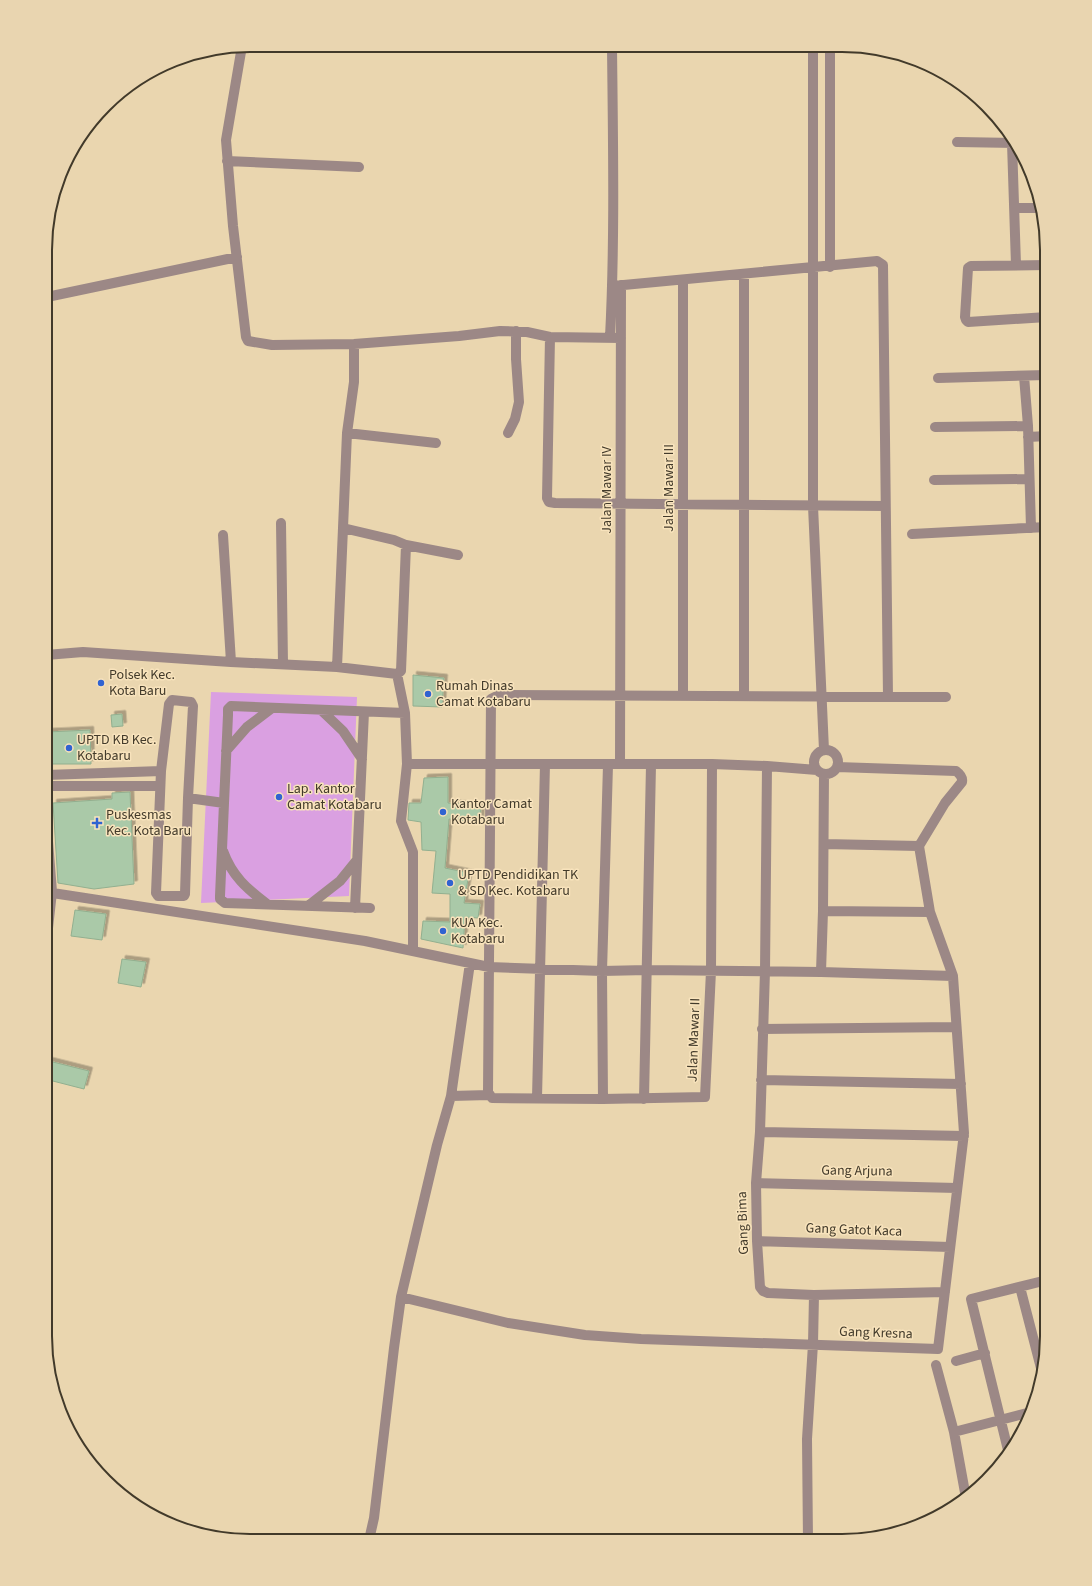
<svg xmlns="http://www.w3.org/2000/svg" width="1092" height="1586" font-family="'Source Sans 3',sans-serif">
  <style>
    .green { fill: #daa0e1 }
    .building { fill: #aac9a8; stroke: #92af8f; filter: url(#shadow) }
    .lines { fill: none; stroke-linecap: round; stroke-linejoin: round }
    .minor { stroke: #9c8886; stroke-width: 10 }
    .poi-dot { fill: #3063d1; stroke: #f8e3bc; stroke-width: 1.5 }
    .labels { text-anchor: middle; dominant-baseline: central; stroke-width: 3; stroke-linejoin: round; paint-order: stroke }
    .street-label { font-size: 14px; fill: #423a2a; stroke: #f8e3bc }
    .poi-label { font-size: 14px; fill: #423a2a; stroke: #f8e3bc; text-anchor: start }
    .rim { fill: none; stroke: #423a2a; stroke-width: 2 }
  </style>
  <defs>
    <filter id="shadow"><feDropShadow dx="3.5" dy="-3.5" stdDeviation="0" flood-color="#0004"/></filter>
  </defs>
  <rect width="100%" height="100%" fill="#ead6af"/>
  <!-- green -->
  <path class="green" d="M 211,692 L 357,697 L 349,896 L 201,903 Z"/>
  <!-- building -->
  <path class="building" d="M 413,675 L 444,678 L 442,707 L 413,706 Z
    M 122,714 L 123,726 L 112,727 L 111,715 Z
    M 90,730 L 91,764 L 48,764 L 47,732 Z
    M 448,777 L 448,803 L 481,806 L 480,823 L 449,819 L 445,868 L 469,873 L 464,903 L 480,904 L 478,918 L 465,917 L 463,948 L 421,939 L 423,921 L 450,922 L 450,894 L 432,893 L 436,851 L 422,850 L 421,822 L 408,820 L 409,803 L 421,803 L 424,778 Z
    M 130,792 L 134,884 L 94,889 L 58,883 L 53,803 L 112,799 L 112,793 Z
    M 75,910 L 106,914 L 102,940 L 71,936 Z
    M 122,959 L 146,962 L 141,987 L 118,983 Z
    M 45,1060 L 89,1071 L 84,1089 L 45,1079 Z"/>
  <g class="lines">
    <!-- minor -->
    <path class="minor" d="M 242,46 L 226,140 L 233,226 L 246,337 L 248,341 L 272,345 L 354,344 L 459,336 L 500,331 L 527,332 L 550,337 L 621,338
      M 813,47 L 813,506 L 824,750
      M 957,142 L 1016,143
      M 1012,143 L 1016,265
      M 227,161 L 359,167
      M 1015,208 L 1042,208
      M 830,267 L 830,47
      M 744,274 L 744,696
      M 683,280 L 683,696
      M 613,286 L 877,261 L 883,265 L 888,697
      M 47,297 L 237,257
      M 1047,317 L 968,322 L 966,320 L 965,317 L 968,268 L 971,266 L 1047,265
      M 550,337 L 547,498 L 549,502 L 555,503 L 885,506
      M 610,337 C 615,240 613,143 612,46
      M 1024,376 L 1028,426 L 1031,528
      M 938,378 L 1047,375
      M 935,427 L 1028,426
      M 347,433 L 436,443
      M 508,433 L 515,419 L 519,402 L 516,359 L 516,331
      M 1028,437 L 1047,436
      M 934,480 L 1029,479
      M 281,523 L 283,664
      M 912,534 L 1047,527
      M 223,535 L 231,662
      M 406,545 L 458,555
      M 46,655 L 83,652 L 231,662 L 337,667 L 397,674 L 401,671 L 406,545 L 394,540 L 343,528 L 347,433 L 354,382 L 354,344
      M 337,667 L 343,528
      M 397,674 L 405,713 L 407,764 L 401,821 L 413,852 L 413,951
      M 172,700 L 191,702 L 193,706 L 188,798 L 185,894 L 184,896 L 158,896 L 156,893 L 161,771 L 169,704 Z
      M 321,710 L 343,731 L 362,759
      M814 762a12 12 0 1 1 24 0a12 12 0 1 1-24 0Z
      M 226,751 L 247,727 L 272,708
      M 407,764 L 712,764 L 767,766 L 817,770
      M 620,764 L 621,285
      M 712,764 L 711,971 L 705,1097 L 603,1099 L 492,1098 L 488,1092 L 491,699 L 499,695 L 946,697
      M 767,766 L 765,971 L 760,1132 L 756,1183 L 757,1241 L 760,1287 L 763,1291 L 768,1293 L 814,1295 L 945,1292
      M 46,775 L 161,771
      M 46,786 L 160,786
      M 188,798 L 224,803 L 228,715 L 228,709 L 231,706 L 405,713
      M 224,803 L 220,896 L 220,899 L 225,903 L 370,908
      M 824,844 L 919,846
      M 223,851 C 232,876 247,889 267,904
      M 46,892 L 365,941 L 489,967 L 602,971 L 647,970 L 821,972 L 953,976
      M 308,906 L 340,881 L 357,860
      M 355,908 L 364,712
      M 823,911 L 930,912
      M 46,946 L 52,892 L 46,816
      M 821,972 L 823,911 L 824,774
      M 762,1029 L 956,1027
      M 761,1080 L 961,1084
      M 451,1096 L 470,963
      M 537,1098 L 545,764
      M 603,1099 L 602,971 L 608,765
      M 644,1099 L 651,765
      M 760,1132 L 964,1136
      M 756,1183 L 957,1188
      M 757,1241 L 950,1247
      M 1020,1287 L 1042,1372
      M 401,1297 L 508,1323 L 585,1335 L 641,1339 L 938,1349 L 964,1133 L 953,976 L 930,912 L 919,846 L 945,803 L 962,782 C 963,777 960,774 956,771 L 837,767
      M 956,1361 L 985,1353
      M 936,1365 L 954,1432 L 966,1498
      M 954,1432 L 1031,1412
      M 1009,1454 L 971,1299 L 1047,1280
      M 369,1540 L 374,1518 L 394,1348 L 401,1297 L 437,1145 L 451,1096 L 489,1095
      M 808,1541 L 807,1439 L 813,1344 L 814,1295"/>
  </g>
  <!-- markers -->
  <g class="poi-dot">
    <circle cx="101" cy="683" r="4"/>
    <circle cx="428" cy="694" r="4"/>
    <circle cx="69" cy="748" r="4"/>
    <circle cx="279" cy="797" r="4"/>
    <circle cx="443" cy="812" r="4"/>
    <path d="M95 817h4v4h4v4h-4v4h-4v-4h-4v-4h4z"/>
    <circle cx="450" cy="883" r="4"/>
    <circle cx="443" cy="931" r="4"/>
  </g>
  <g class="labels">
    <!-- street labels -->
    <g class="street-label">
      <text transform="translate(669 488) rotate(-90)">Jalan Mawar III</text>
      <text transform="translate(607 490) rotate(-90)">Jalan Mawar IV</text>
      <text transform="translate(694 1040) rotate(-88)">Jalan Mawar II</text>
      <text transform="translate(857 1171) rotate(1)">Gang Arjuna</text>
      <text transform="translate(743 1223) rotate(-92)">Gang Bima</text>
      <text transform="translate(854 1230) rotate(2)">Gang Gatot Kaca</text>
      <text transform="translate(876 1333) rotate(2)">Gang Kresna</text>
    </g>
    <!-- poi labels -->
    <g class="poi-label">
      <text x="109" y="675">Polsek Kec.<tspan x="109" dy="16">Kota Baru</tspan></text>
      <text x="436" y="686">Rumah Dinas<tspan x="436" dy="16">Camat Kotabaru</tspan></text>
      <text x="77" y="740">UPTD KB Kec.<tspan x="77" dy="16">Kotabaru</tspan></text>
      <text x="287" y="789">Lap. Kantor<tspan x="287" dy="16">Camat Kotabaru</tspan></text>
      <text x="451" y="804">Kantor Camat<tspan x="451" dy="16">Kotabaru</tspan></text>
      <text x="106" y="815">Puskesmas<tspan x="106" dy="16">Kec. Kota Baru</tspan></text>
      <text x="458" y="875">UPTD Pendidikan TK<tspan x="458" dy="16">&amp; SD Kec. Kotabaru</tspan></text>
      <text x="451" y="923">KUA Kec.<tspan x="451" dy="16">Kotabaru</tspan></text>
    </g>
  </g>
  <!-- crop -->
  <path d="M0 0H1092V1586H0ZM250 52H842A198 198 0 0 1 1040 250V1336A198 198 0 0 1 842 1534H250A198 198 0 0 1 52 1336V250A198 198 0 0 1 250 52Z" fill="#e9d5b0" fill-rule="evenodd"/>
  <path class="rim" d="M250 52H842A198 198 0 0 1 1040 250V1336A198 198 0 0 1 842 1534H250A198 198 0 0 1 52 1336V250A198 198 0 0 1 250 52Z"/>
</svg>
